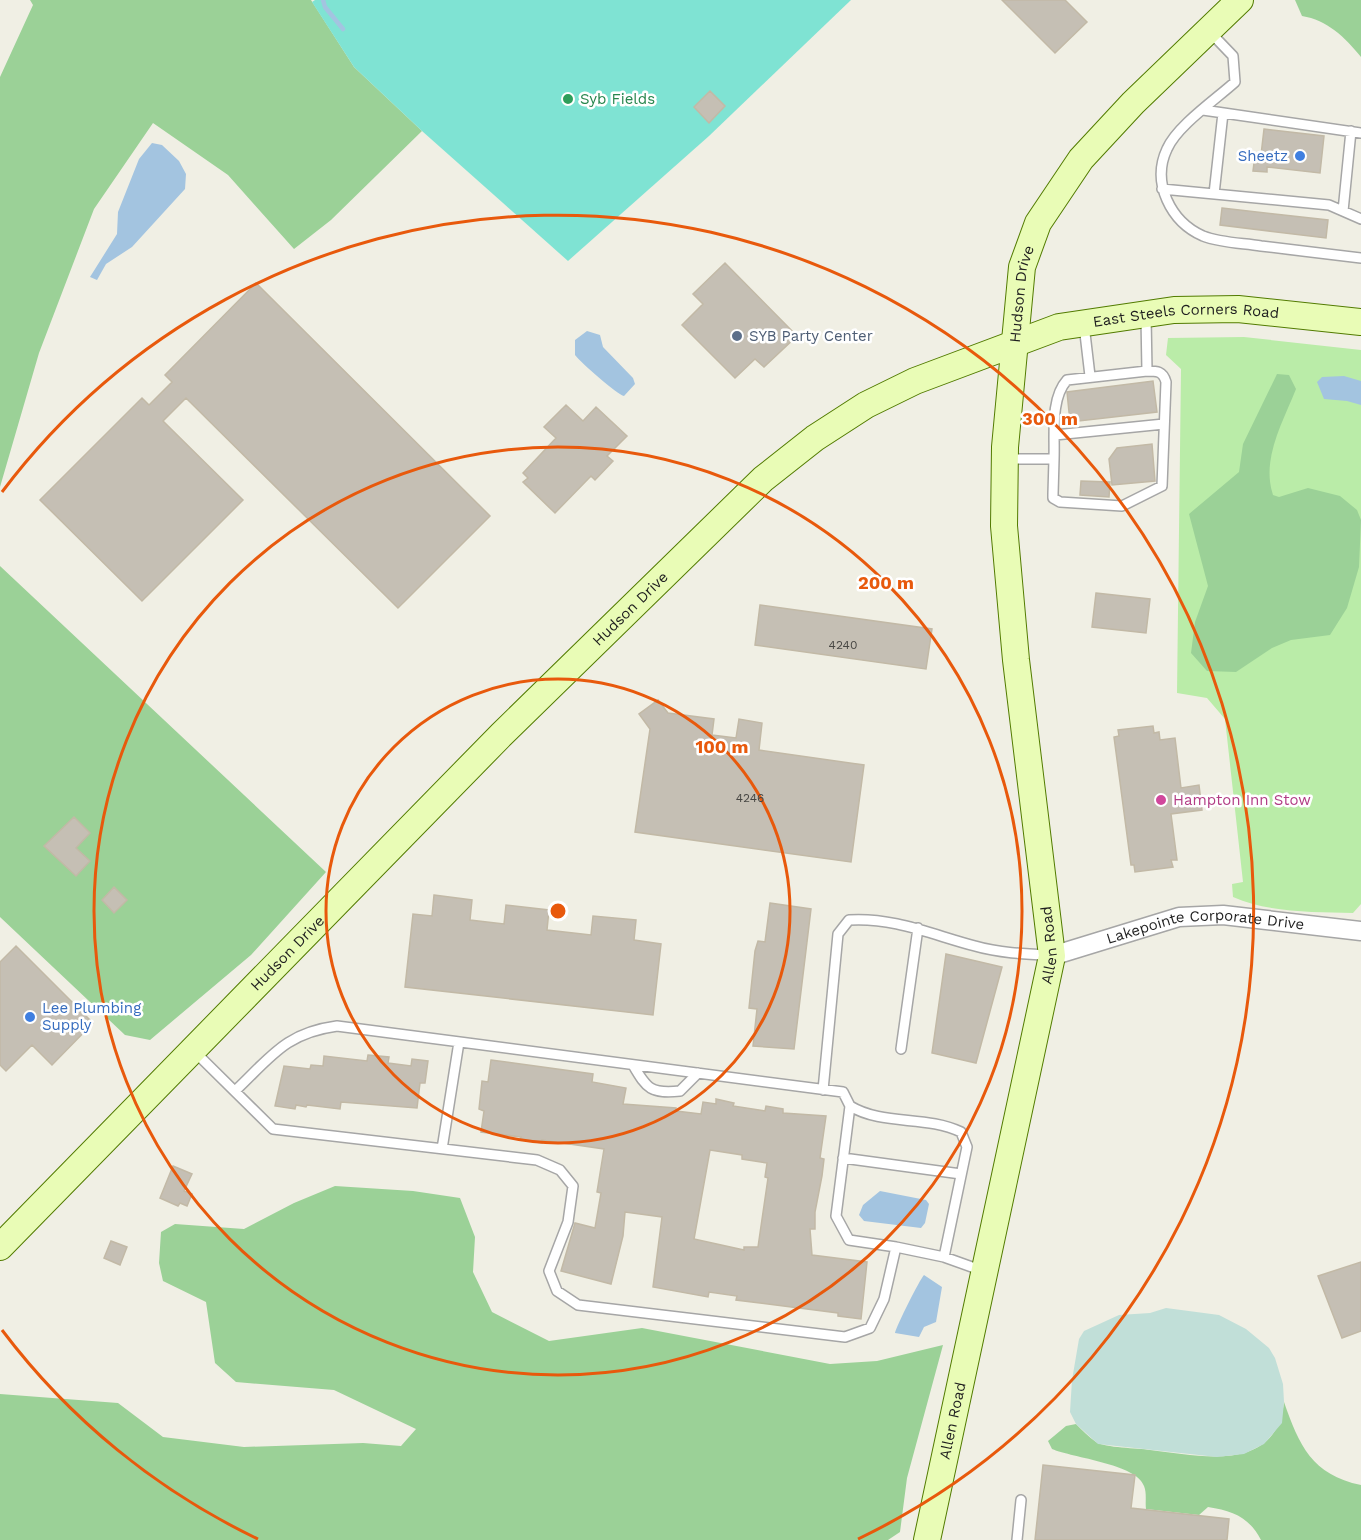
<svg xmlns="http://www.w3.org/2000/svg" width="1361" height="1540" font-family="'Work Sans',sans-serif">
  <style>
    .grass { fill: #baeca8 }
    .forest { fill: #9bd197 }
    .wetland { fill: #c1dfd8 }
    .pitch { fill: #7fe3d3 }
    .water { fill: #a3c4e0 }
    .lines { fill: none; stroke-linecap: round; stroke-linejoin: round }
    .stream { stroke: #a3c4e0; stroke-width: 4.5 }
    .building { fill: #c5bfb4; stroke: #c2b9a6; stroke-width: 1.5; fill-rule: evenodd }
    .lane-casing { stroke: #a6a6a6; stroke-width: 12 }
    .street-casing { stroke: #a6a6a6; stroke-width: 21 }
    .secondary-casing { stroke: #527b00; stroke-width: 28 }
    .lane { stroke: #fff; stroke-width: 9 }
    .street { stroke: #fff; stroke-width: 18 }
    .secondary { stroke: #e9fcb6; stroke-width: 26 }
    .ring { fill: none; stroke: #e8590c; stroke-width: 3 }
    .leisure-dot { fill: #2e9e5b; stroke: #fff; stroke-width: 2 }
    .shop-dot { fill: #3f7fe0; stroke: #fff; stroke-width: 2 }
    .service-dot { fill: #5c6f8a; stroke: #fff; stroke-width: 2 }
    .hotel-dot { fill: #d1479c; stroke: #fff; stroke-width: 2 }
    .labels { text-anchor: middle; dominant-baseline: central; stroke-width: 5; stroke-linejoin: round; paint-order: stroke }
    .number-label { font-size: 12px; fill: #484744 }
    .leisure-label { font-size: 15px; fill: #27864d; stroke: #fff; text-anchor: start }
    .shop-label { font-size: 15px; fill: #366cbe; stroke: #fff; text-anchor: end }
    .street-label { font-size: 15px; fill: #1f1f1f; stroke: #fff }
    .service-label { font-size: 15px; fill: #4e5e75; stroke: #fff; text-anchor: start }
    .hotel-label { font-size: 15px; fill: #b23c85; stroke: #fff; text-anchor: start }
    .centre { fill: #e8590c; stroke: #fff; stroke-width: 3 }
    .ring-label { font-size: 18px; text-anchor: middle; font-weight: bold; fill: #e8590c; stroke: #fff; stroke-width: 5; stroke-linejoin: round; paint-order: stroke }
  </style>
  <rect width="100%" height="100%" fill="#f0efe4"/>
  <!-- grass -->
  <path class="grass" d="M 1244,337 L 1361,350 L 1361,904 L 1353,913 C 1313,912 1270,913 1233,897 L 1232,884 L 1243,882 L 1225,719 L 1207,698 L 1177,693 L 1181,369 L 1166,355 L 1168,338 Z"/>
  <!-- forest -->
  <path class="forest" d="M 30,0 L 311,0 L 354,67 L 422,131 L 331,220 L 294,249 L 228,175 L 153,123 L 94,209 L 39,353 L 0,487 L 0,77 L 33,5 Z
    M 1295,0 L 1361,0 L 1361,57 C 1345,37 1327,20 1302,16 Z
    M 1277,374 L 1289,375 L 1296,389 C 1283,422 1261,459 1273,495 L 1279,497 L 1308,488 L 1340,496 L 1357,510 L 1361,520 L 1359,567 L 1347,608 L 1330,635 L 1291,640 L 1272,648 L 1236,672 L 1207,671 L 1191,653 L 1195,622 L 1208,586 L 1189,514 L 1239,472 L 1243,444 Z
    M 0,566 L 326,872 L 251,955 L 150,1040 L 125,1035 L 0,917 Z
    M 335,1186 L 413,1191 L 460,1198 L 475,1237 L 473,1272 L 492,1312 L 549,1341 L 642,1328 L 830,1364 L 877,1361 L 943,1345 L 907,1478 L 900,1532 L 888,1540 L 0,1540 L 0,1394 L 118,1403 L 163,1437 L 244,1447 L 363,1443 L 401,1446 L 416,1429 L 334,1390 L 236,1382 L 215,1363 L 206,1302 L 163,1281 L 159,1263 L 161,1232 L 175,1224 L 244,1229 L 294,1203 Z
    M 1284,1402 C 1299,1445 1312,1475 1361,1485 L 1361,1540 L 1261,1540 C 1249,1517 1233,1511 1208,1507 L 1199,1515 L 1146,1509 C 1145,1503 1147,1493 1144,1486 C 1137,1464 1073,1458 1052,1449 L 1048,1441 L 1066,1426 L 1076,1424 C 1082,1430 1089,1437 1096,1442 C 1105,1448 1138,1448 1150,1450 C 1201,1456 1276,1474 1284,1402 Z"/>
  <!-- wetland -->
  <path class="wetland" d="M 1166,1308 L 1219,1315 L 1246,1329 L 1269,1348 L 1275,1358 L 1283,1384 L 1284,1402 L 1282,1423 L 1264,1444 L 1244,1454 L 1217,1457 L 1098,1444 L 1076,1424 L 1070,1412 L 1072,1380 L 1079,1339 L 1084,1331 L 1119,1315 L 1150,1313 Z"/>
  <!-- pitch -->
  <path class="pitch" d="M 315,0 L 851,0 L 709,136 L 568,261 L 422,131 L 354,67 L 312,2 Z"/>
  <!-- water -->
  <path class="water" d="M 152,143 L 162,145 L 179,161 L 186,174 L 185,189 L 132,247 L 106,264 L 97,280 L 90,277 L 117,234 L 118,212 L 139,159 Z
    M 587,331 L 600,335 L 603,347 L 633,378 L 635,384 L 624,396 C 618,395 580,362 575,355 L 575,340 Z
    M 1344,376 L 1361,381 L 1361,405 L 1347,401 L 1324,399 L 1317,382 L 1322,377 Z
    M 880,1191 L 926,1200 L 929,1204 L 925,1223 L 921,1228 L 864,1221 L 859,1215 L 863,1205 Z
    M 924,1275 L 942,1287 L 936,1322 L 924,1327 L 919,1337 L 895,1333 C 896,1327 920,1279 924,1275 Z"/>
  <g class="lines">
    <!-- stream -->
    <path class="stream" d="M 323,0 L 325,7 L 343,29"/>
  </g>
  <!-- building -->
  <path class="building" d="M 1002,0 L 1065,0 L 1087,22 L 1055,53 Z
    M 710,91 L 725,106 L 709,123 L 694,107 Z
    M 1264,129 L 1324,136 L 1320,173 L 1267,167 L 1267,172 L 1253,171 L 1255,155 L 1261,155 Z
    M 1222,208 L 1328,220 L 1326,238 L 1220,225 Z
    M 725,263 L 797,336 L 764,367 L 755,359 L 735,378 L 682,325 L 703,304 L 693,294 Z
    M 256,283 L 490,516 L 398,608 L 186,398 L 163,421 L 243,500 L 142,601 L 40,500 L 142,398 L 149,405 L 172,382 L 165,375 Z
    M 1153,381 L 1157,412 L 1070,422 L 1067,392 Z
    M 566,405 L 583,421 L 596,407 L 627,436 L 607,456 L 613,461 L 595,480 L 591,476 L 555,513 L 523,482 L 528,478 L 523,473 L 556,438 L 544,427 Z
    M 1152,444 L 1155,481 L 1112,485 L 1109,459 L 1117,448 Z
    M 1081,481 L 1110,482 L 1109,497 L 1080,495 Z
    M 1096,593 L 1150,599 L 1146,633 L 1092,627 Z
    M 760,605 L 932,629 L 926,669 L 755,645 Z
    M 658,700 L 668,713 L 714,719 L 712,735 L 736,738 L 739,719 L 762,723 L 759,750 L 864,765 L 851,862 L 635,832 L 650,729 L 639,714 Z
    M 1153,726 L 1154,733 L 1159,732 L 1160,740 L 1175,738 L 1181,788 L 1199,785 L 1202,810 L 1171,814 L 1177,860 L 1171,860 L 1173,867 L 1135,872 L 1134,865 L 1131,865 L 1114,737 L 1119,736 L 1118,730 Z
    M 74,817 L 90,833 L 76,848 L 90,861 L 76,876 L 44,846 Z
    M 114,887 L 127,900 L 114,913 L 102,900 Z
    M 434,895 L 472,900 L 470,920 L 504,924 L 506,905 L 549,910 L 547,930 L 591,935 L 593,916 L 636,920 L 634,940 L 661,944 L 653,1015 L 405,987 L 413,914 L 432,916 Z
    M 770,903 L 811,909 L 794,1049 L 753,1046 L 757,1009 L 749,1008 L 755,951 L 758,941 L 765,942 Z
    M 16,946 L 93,1023 L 52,1065 L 32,1045 L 6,1071 L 0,1065 L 0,962 Z
    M 946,954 L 1002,967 L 976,1063 L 932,1053 Z
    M 368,1055 L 389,1057 L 388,1063 L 411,1066 L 412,1059 L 428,1061 L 425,1083 L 420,1083 L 417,1108 L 341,1102 L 340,1109 L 307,1105 L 306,1107 L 296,1105 L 295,1109 L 275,1106 L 284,1066 L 310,1069 L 311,1065 L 323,1066 L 324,1056 L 367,1061 Z
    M 491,1060 L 593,1074 L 592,1082 L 626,1088 L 623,1104 L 676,1108 L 676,1111 L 701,1114 L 703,1102 L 716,1104 L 716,1099 L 734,1103 L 733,1106 L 765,1111 L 766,1106 L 783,1109 L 783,1113 L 826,1116 L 820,1158 L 824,1159 L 822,1176 L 815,1212 L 815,1229 L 810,1229 L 812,1255 L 867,1262 L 861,1319 L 838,1316 L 838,1313 L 736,1300 L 737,1296 L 709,1292 L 708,1297 L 653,1287 L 662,1217 L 625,1212 L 623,1236 L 611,1284 L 561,1271 L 575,1223 L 595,1228 L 601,1193 L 597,1192 L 604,1149 L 542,1140 L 542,1143 L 520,1139 L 521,1137 L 481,1132 L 484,1111 L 479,1109 L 482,1081 L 488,1082 ZM 710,1150 L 742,1155 L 742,1159 L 767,1163 L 765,1177 L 768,1178 L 758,1247 L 744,1247 L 744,1250 L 694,1239 Z
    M 173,1166 L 192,1174 L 184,1191 L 192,1194 L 187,1206 L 180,1203 L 178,1206 L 160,1198 Z
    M 111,1241 L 127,1247 L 120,1265 L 104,1258 Z
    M 1361,1262 L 1361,1331 L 1342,1338 L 1318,1276 Z
    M 1043,1465 L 1135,1475 L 1131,1508 L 1229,1519 L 1227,1540 L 1035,1540 Z"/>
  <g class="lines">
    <defs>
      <path id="lane" d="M 1210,32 L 1233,56 L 1235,82 C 1215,100 1177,126 1167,149 C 1151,183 1171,222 1203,236 C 1221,243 1242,243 1261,246 C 1295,250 1328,254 1361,258
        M 1203,110 L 1361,133
        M 1162,189 L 1329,205 L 1361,219
        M 1214,194 L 1223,113
        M 1343,211 L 1351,131
        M 1084,325 L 1090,376
        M 1055,435 L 1164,424
        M 1007,459 L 1054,459 C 1055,434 1050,399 1067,380 L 1147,371 L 1146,317
        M 1054,459 L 1053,494 L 1053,498 L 1060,502 L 1122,506 L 1162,486 L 1166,382 C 1163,371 1157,371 1147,371
        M 901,1049 L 918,928
        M 194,1051 L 273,1129 L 537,1160 L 560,1170 L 573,1186 L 568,1222 L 549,1271 L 557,1291 L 578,1305 L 845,1337 L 870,1328 L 884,1299 L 896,1247 L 849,1240 L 836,1216 L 850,1106 L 843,1092 L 337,1026 C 285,1033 271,1057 235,1091
        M 633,1065 C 647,1089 651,1094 680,1091 L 698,1073
        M 823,1090 L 838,934 L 849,920 C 893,917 933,935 975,946 C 999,953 1025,954 1049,955
        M 850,1106 C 883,1126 926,1115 961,1132 L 967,1147 L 944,1257
        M 442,1149 L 459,1042
        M 843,1158 L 961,1174
        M 896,1247 L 944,1257 L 983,1271
        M 1017,1540 L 1021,1500"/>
      <g id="street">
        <path id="s1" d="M 1052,956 L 1179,917 L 1223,915 L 1361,931"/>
      </g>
      <g id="secondary">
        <path id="s2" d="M 0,1247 L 501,735 L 763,479 L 815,438 L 866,405 L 915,381 L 1059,327 L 1174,310 L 1238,309 L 1361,322"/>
        <path id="s3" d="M 927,1540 L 1052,956 L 1016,660 L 1004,526 L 1005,447 L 1022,267 L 1038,223 L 1081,159 L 1133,103 L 1240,0"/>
      </g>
    </defs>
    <!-- lane casing -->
    <use href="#lane" class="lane-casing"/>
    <!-- street casing -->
    <use href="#street" class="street-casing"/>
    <!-- secondary casing -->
    <use href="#secondary" class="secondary-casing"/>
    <!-- lane -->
    <use href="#lane" class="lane"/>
    <!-- street -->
    <use href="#street" class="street"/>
    <!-- secondary -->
    <use href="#secondary" class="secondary"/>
  </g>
  <!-- distance rings -->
  <g class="ring">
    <circle cx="558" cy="911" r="232"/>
    <circle cx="558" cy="911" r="464"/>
    <path d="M258 1539A696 696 0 0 1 2 1330M2 492A696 696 0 1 1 858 1539"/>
  </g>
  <!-- markers -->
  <circle class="leisure-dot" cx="568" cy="99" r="6"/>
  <g class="shop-dot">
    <circle cx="1300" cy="156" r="6"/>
    <circle cx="30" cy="1017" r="6"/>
  </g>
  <circle class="service-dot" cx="737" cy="336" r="6"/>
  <circle class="hotel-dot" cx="1161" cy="800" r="6"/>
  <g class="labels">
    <!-- number labels -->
    <g class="number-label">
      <text x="843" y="645">4240</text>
      <text x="750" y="798">4246</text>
    </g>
    <!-- leisure labels -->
    <g class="leisure-label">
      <text x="580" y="99">Syb Fields</text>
    </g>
    <!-- shop labels -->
    <g class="shop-label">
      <text x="1288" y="156">Sheetz</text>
      <text x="42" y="1008" text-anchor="start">Lee Plumbing<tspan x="42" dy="17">Supply</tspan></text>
    </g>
    <!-- street labels -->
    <g class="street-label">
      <text stroke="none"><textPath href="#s3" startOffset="1263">Hudson Drive</textPath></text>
      <text stroke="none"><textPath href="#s2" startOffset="1546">East Steels Corners Road</textPath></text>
      <text stroke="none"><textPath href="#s2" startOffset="897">Hudson Drive</textPath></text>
      <text stroke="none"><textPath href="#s1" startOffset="158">Lakepointe Corporate Drive</textPath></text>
      <text stroke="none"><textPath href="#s3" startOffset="608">Allen Road</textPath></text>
      <text stroke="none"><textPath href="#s2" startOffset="411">Hudson Drive</textPath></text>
      <text stroke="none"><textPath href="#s3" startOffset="122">Allen Road</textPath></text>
    </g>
    <!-- service labels -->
    <g class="service-label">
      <text x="749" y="336">SYB Party Center</text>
    </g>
    <!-- hotel labels -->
    <g class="hotel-label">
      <text x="1173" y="800">Hampton Inn Stow</text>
    </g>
  </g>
  <circle cx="558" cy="911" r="9" class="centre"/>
  <g class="ring-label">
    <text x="1050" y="425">300 m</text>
    <text x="886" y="589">200 m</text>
    <text x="722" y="753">100 m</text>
  </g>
</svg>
